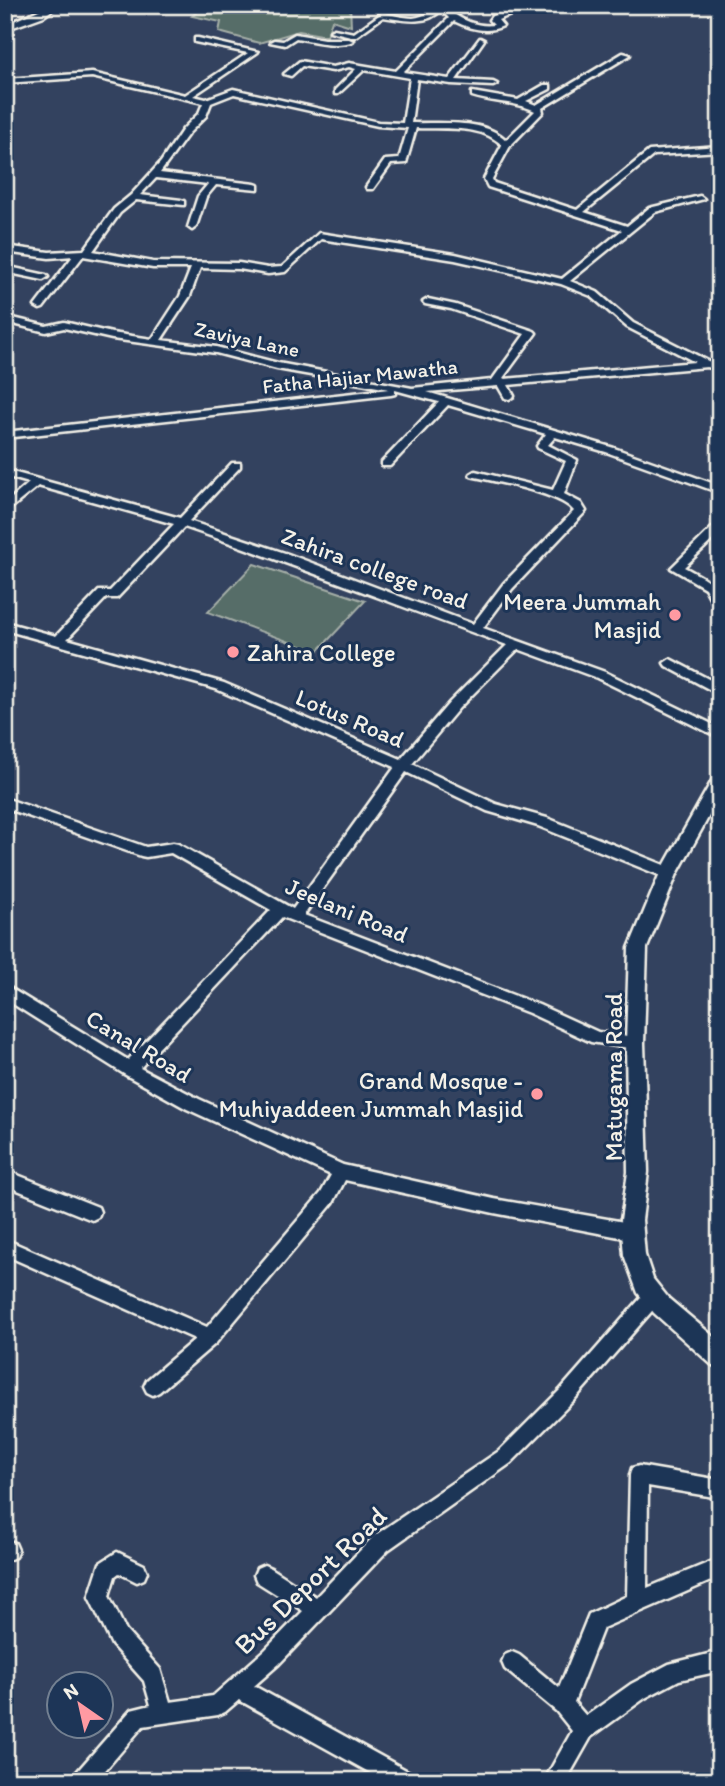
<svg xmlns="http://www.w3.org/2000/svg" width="725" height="1786" font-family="Itim,sans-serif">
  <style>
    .green { fill: #576d68; stroke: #a6afa8; stroke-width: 2 }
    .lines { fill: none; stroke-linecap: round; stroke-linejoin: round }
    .minor-casing { stroke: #f4f1e8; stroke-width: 5 }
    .major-casing { stroke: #f4f1e8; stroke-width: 5 }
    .minor { fill: #1d3557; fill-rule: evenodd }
    .major { fill: #1d3557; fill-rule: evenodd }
    .poi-dot { fill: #ff9aa2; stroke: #1d3557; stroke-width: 2.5 }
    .labels { text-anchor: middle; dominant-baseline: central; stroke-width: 6; stroke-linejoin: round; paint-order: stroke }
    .far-street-label { font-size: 21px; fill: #f4f1e8; stroke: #1d3557 }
    .street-label { font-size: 24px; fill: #f4f1e8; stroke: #1d3557 }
    .poi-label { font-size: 24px; fill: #f4f1e8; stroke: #1d3557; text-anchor: end }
    .near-street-label { font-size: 28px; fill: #f4f1e8; stroke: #1d3557 }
  </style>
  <rect width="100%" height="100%" fill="#33425f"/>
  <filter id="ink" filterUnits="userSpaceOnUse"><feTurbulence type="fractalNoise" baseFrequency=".0143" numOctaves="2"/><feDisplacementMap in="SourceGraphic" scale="14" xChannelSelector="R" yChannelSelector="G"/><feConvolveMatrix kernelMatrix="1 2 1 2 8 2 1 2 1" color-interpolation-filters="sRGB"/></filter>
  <g filter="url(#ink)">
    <!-- green -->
    <path class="green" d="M 206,5 L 350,5 L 351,26 L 332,20 L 327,36 L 299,31 L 259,43 L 219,32 L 221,22 L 192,16 Z
      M 254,564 L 365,601 L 317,652 L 208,612 Z"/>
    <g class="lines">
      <defs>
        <path id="minor" d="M 50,5 L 59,5 L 44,16 L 5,30 L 5,25 Z
          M 461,5 L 468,5 L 470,9 L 454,14 C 466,22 479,27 494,25 L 489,20 L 492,16 L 524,5 L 535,5 L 498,20 L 503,26 C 487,34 470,29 454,21 L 403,72 L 449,79 L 480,38 L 484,40 L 456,80 L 493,82 L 497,84 L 493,86 L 451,84 L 417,79 L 411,123 C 440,124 484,118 506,140 L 535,111 C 515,101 493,103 472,96 L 472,92 L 518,100 L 544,85 L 550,85 L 550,89 L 526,101 L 536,105 L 623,53 L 630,55 L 542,108 L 543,112 L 510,146 L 492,179 L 494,183 L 577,210 L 649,151 L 720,146 L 720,151 L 654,155 L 584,212 L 627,226 L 649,208 L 700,196 L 704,199 L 655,212 L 570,281 L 597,292 L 633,323 L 710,362 L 720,364 L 720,370 L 707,367 L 508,385 L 514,396 L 509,399 L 505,398 L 498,386 L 427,392 L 614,448 L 720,486 L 720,493 L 606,452 L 555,437 L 548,445 L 577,460 L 564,494 L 581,503 L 586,511 L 512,589 L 483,628 L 605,672 L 720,728 L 720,738 L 597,678 L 518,649 L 459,708 L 412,764 L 496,804 L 547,818 L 674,869 L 676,873 L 674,877 L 664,877 L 538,826 L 487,811 L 406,772 L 304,915 L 539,1005 L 598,1032 L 635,1037 L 640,1038 L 643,1043 L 640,1048 L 635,1049 L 591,1042 L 529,1013 L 282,917 L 140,1068 L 199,1099 L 343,1165 L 494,1199 L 630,1223 L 636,1226 L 638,1231 L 636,1236 L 630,1239 L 494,1213 L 345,1180 L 333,1203 L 216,1343 L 159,1392 L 153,1395 L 147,1392 L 144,1386 L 147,1380 L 195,1339 L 5,1255 L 5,1239 L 207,1327 L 321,1193 L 331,1175 L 187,1109 L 124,1074 L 5,999 L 5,985 L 128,1060 L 271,910 L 171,853 L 146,857 L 141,856 L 5,808 L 5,798 L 146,847 L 173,843 L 178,844 L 293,909 L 395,767 L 216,689 L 5,630 L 5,622 L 56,636 L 99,591 L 110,591 L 174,524 L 38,486 L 5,513 L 5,504 L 29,483 L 5,476 L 5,470 L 180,518 L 232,463 L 240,463 L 240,467 L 189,521 L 288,554 L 473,624 L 504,583 L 574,511 C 561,493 495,482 471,476 L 470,474 L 475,471 L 553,490 L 566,461 L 538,448 L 537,446 L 546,434 L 448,405 L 390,466 L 382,466 L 382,462 L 439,402 L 395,390 L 395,394 L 391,395 L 5,438 L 5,432 L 389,389 L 277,369 L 216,353 L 112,339 L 64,328 L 46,332 L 5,322 L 5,316 L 46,326 L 64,322 L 112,333 L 152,339 L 180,296 L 191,268 L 153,268 L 83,256 L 43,308 L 40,309 L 35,306 L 73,256 L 49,258 L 5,252 L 5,246 L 49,252 L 84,250 L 114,209 L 131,195 L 161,162 L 183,129 L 199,113 L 203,103 L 92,77 L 5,83 L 5,79 L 92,73 L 185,95 L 248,53 L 195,42 L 195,38 L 198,38 L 258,52 L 193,96 L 206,99 L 233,89 L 378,122 L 403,123 L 410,78 L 364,70 L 338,94 L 335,94 L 335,90 L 356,69 L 349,67 L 333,71 L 302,66 L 291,76 L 284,74 L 300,61 L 333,67 L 349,63 L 396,71 L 449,18 L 441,10 C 427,26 402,20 383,17 L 355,37 L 330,31 L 334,29 L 354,33 L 382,13 C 391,14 403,18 413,18 C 425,17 435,8 446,6 L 449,10 L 462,8 ZM 234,94 L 378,126 L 408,128 L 399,159 L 385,160 L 366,187 L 367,189 L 373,189 L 391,164 L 406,163 L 416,128 C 444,129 481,124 502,145 L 484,179 L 488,187 L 622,230 L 562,279 L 455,254 L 319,233 L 282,267 L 268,268 L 239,263 L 153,262 L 93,251 L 120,213 L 136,200 L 184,205 L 184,201 L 181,200 L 140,195 L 156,178 L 208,184 L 198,196 L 188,227 L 192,230 L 196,227 L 206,197 L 216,185 L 258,189 L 258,185 L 255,184 L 160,173 L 189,133 L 206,116 L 211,103 ZM 321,239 L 455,260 L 561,284 L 591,296 L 627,327 L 695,362 L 505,379 L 503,378 L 536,333 L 534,331 L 456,305 L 428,299 L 423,302 L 425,304 L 451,309 L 525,334 L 492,380 L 412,388 L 278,363 L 216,347 L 161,340 L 190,296 L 200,268 L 239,269 L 268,274 L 285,272 ZM 184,527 C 293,564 399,606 507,645 L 450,702 L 401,759 L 224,683 L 67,639 L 106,598 L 117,598 Z
          M 295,34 L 324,39 L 349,39 L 353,41 C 336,48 314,41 296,38 L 285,45 L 270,42 L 274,40 L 283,41 Z
          M 5,266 L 46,275 L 48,277 L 43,280 L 5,272 Z
          M 720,282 L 720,289 L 716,288 L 716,284 Z
          M 5,288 L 10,290 L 10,294 L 5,294 Z
          M 720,523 L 720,533 L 684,567 C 707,580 720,582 720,610 L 716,609 L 705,588 L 671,568 L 716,524 Z
          M 670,659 L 720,685 L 720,695 L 666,666 L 664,663 Z
          M 5,1170 L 98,1207 L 100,1212 L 98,1217 L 92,1220 L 5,1185 Z
          M 653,1289 L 659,1291 L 662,1297 L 659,1303 L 573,1401 L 511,1463 L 388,1550 L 279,1664 L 254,1686 L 413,1774 L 416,1781 L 385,1781 L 239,1700 L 225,1712 L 218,1715 L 143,1726 L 96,1781 L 72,1781 L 75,1774 L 131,1710 L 151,1705 L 144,1681 L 112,1645 L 89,1597 L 100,1563 L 117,1552 L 144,1565 L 147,1572 L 144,1579 L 137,1582 L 119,1573 L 115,1576 L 109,1596 L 126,1631 L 160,1669 L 170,1702 L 213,1696 L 265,1650 L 303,1611 L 257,1582 L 254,1575 L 257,1568 L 264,1565 L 271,1568 L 316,1597 L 374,1536 L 499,1451 L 561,1389 L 647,1291 Z
          M 639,1466 L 720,1480 L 720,1498 L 648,1486 L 647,1588 L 720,1558 L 720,1577 L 603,1628 L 574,1702 L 586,1716 L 631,1684 L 669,1664 L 720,1651 L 720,1671 L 679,1680 L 645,1698 L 591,1737 L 566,1781 L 544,1781 L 572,1731 L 556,1711 L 505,1669 L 502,1662 L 505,1655 L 512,1652 L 519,1655 L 559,1688 L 589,1614 L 627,1596 L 630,1475 L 632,1468 Z
          M 5,1540 L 15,1543 L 18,1550 L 15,1557 L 8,1560 L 5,1559 Z"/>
        <path id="major" d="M 720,775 L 720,796 L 677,874 L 647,948 L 644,1043 L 648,1172 L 642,1220 L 645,1255 L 653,1279 L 669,1299 L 720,1342 L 720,1368 L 712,1365 L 654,1313 L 638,1293 L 624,1255 L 621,1220 L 628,1172 L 626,1043 L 629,948 L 660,873 L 714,777 Z"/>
      </defs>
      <!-- minor casing -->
      <use href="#minor" class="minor-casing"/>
      <!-- major casing -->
      <use href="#major" class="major-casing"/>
      <!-- minor -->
      <use href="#minor" class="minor"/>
      <!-- major -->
      <use href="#major" class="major"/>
    </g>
  </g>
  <!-- markers -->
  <g class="poi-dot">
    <circle cx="675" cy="615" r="7"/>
    <circle cx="233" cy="652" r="7"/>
    <circle cx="537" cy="1094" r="7"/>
  </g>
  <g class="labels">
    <!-- far-street labels -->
    <g class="far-street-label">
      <text transform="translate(247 339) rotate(12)">Zaviya Lane</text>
      <text transform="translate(360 376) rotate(-6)">Fatha Hajiar Mawatha</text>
    </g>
    <!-- street labels -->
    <g class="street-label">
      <text transform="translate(375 568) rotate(20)">Zahira college road</text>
      <text transform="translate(350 718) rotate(23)">Lotus Road</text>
      <text transform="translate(347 910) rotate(23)">Jeelani Road</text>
      <text transform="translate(139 1046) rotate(31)">Canal Road</text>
      <text transform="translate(613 1077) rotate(-90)">Matugama Road</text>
    </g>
    <!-- poi labels -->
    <g class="poi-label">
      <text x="661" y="601">Meera Jummah<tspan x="661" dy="28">Masjid</tspan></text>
      <text x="247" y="652" text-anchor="start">Zahira College</text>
      <text x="523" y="1080">Grand Mosque -<tspan x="523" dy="28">Muhiyaddeen Jummah Masjid</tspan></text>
    </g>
    <!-- near-street labels -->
    <g class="near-street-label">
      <text transform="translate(310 1580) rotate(-44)">Bus Deport Road</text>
    </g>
  </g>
  <!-- margin -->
  <rect width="725" height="1786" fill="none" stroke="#1d3557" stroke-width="28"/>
  <rect x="14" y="14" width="697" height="1758" fill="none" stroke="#f4f1e8" stroke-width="2.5" filter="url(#ink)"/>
  <!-- north arrow -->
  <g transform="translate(80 1705) rotate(326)"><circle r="33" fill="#1d3557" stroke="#738091" stroke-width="2"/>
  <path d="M0-5L12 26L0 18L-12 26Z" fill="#ff9aa2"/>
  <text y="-10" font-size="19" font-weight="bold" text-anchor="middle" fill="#f4f1e8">N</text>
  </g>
</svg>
